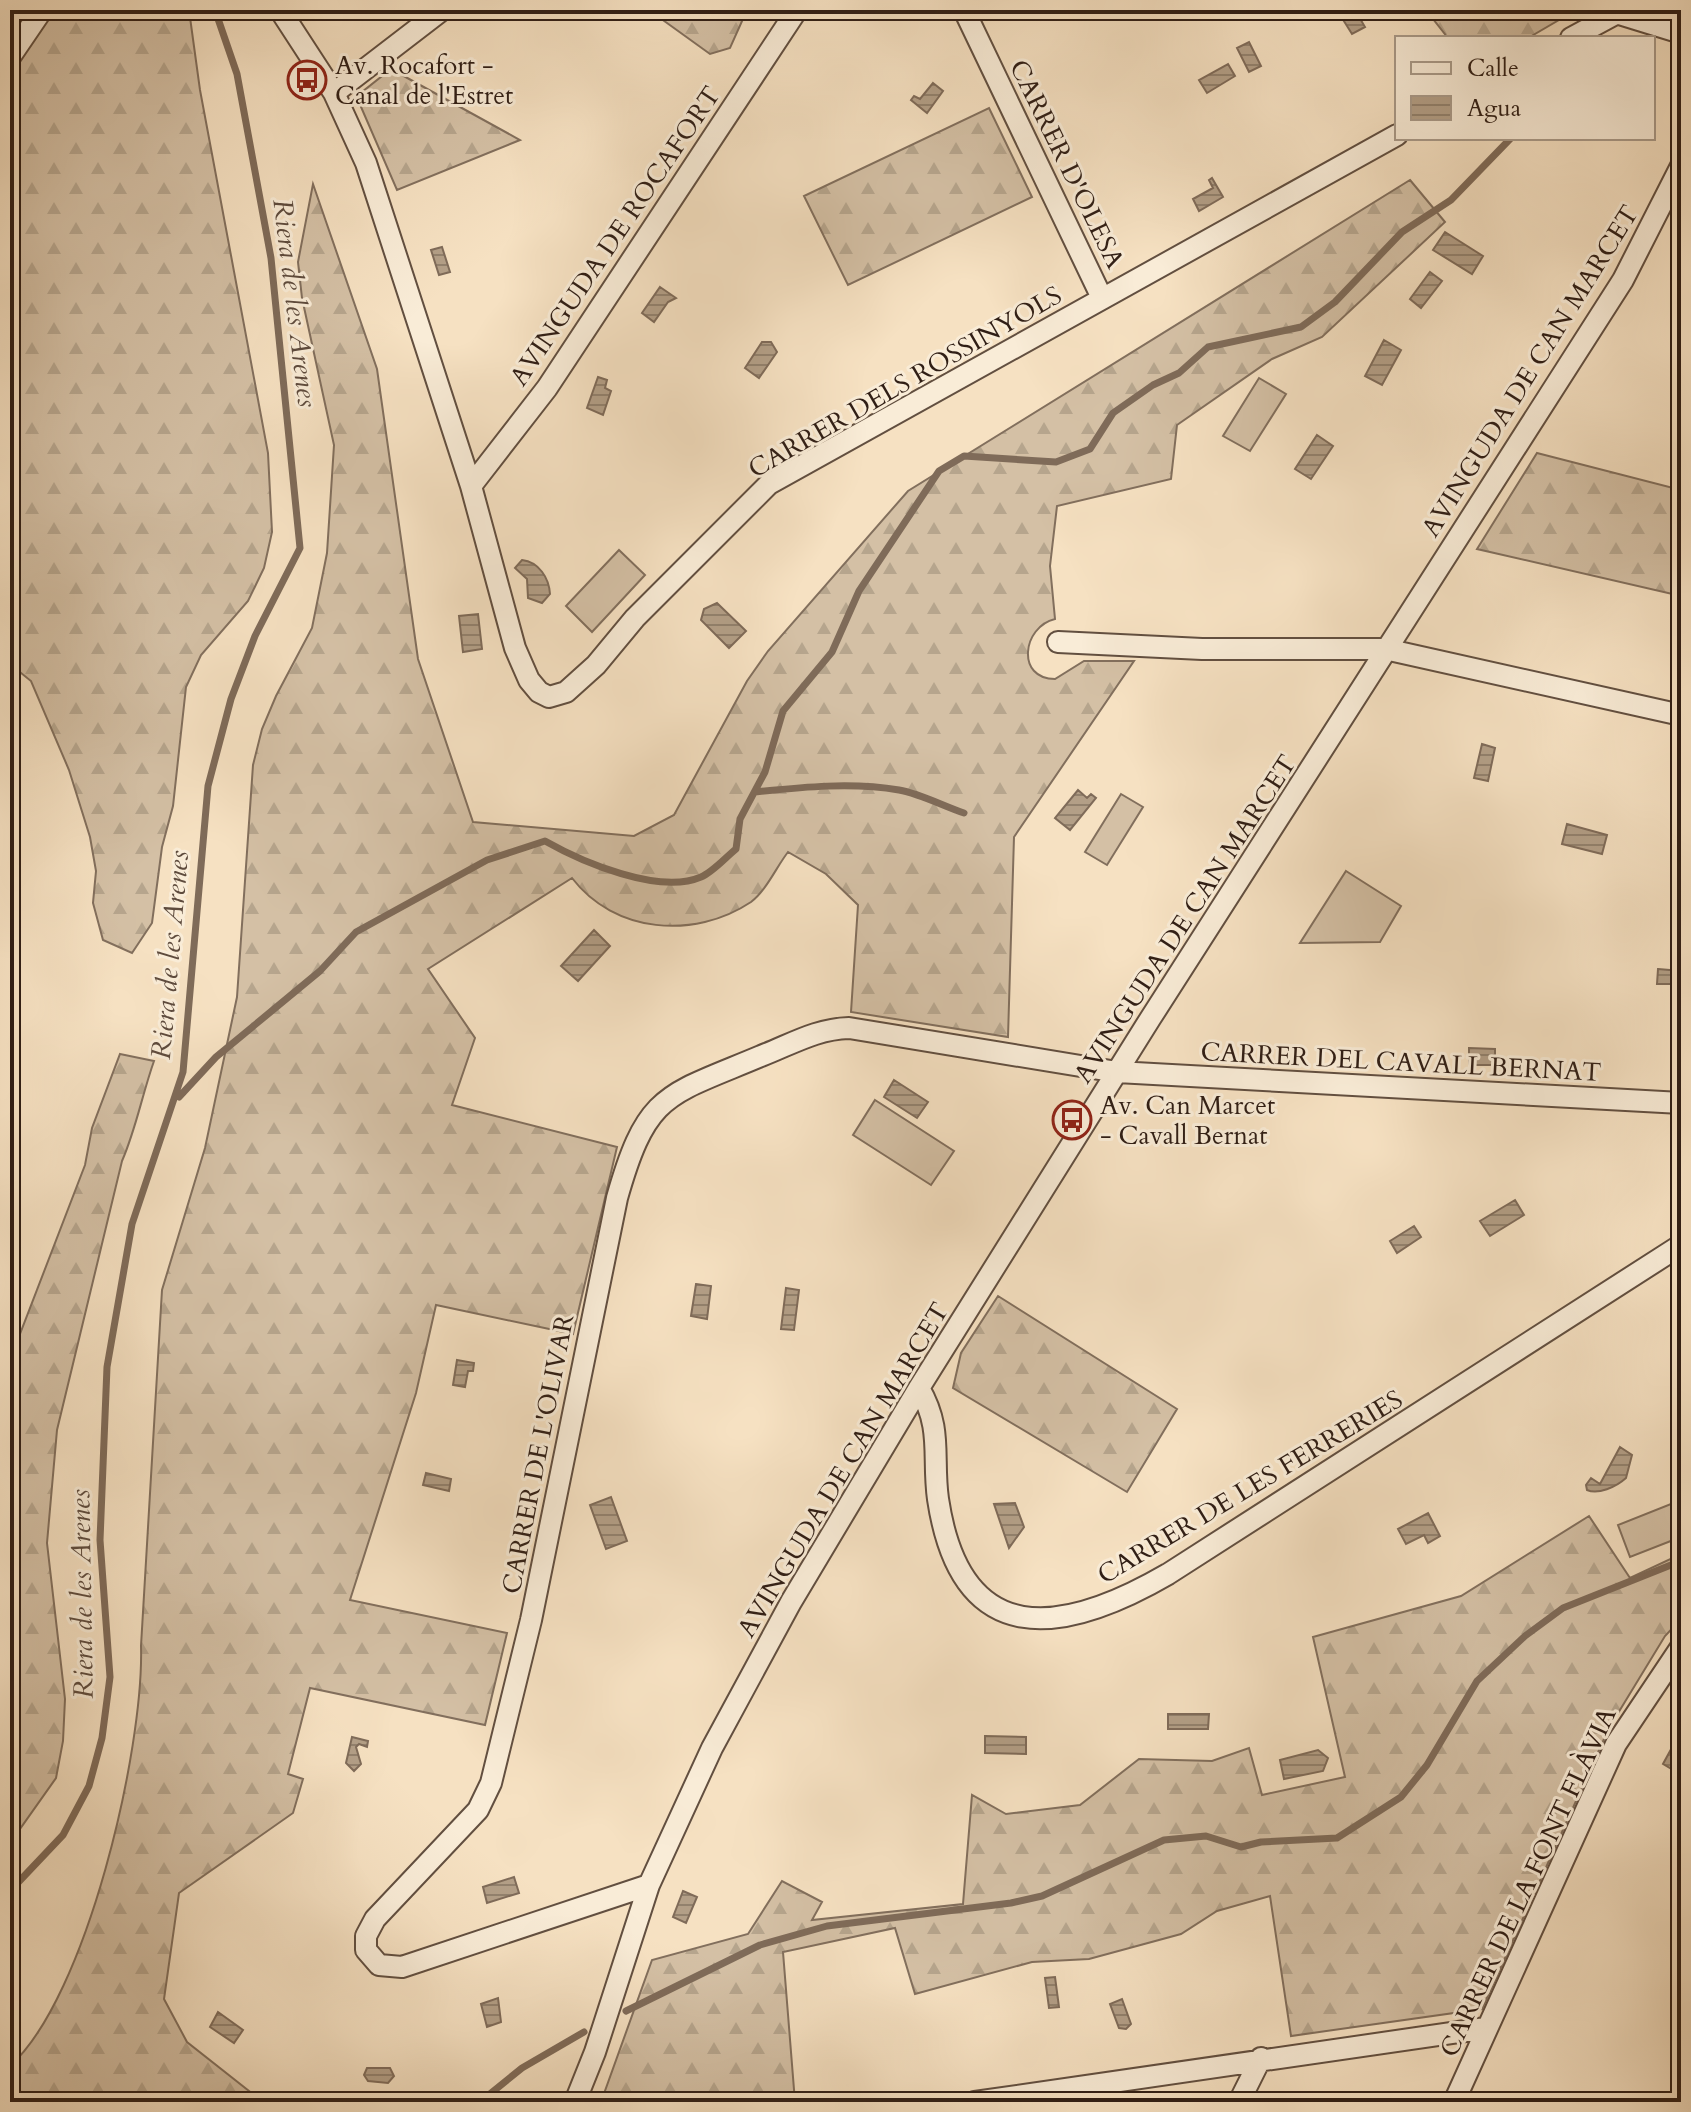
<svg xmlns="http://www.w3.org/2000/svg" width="1691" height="2112" font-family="Cardo,serif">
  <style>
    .forest { fill: url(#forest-firs); stroke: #826f5d; stroke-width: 2 }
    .pitch { fill: #d4c0a5; stroke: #826f5d; stroke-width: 2 }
    .water { fill: url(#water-rules); stroke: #7f6b59; stroke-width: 2 }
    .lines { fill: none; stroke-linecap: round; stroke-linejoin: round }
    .stream { stroke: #7f6b59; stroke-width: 7 }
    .street-casing { stroke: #624f40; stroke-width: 24 }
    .street { stroke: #f9ecd7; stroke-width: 20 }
    .labels { text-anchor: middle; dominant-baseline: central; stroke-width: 6; stroke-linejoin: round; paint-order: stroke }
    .poi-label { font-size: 26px; fill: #301e15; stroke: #f9ecd7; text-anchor: start }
    .street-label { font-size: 26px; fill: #301e15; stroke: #f9ecd7 }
    .water-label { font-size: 28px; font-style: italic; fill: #5e4b3d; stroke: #f9ecd7 }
  </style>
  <defs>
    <pattern id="forest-firs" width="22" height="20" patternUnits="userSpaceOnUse" patternTransform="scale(2)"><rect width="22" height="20" fill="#d4c0a5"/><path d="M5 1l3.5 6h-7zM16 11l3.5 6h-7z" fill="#b6a58d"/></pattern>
    <pattern id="water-rules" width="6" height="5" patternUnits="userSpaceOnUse" patternTransform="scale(2)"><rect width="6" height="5" fill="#b39f87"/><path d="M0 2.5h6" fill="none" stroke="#92816d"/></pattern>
  </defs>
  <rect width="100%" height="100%" fill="#f6e1c2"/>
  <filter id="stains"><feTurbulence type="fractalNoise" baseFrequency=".0025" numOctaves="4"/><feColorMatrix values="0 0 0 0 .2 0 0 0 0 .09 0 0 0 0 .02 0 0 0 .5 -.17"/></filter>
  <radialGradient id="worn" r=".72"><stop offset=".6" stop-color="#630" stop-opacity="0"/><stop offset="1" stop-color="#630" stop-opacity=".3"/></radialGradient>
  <!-- forest -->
  <path class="forest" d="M 10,10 L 189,10 L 200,90 L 268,453 L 272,532 L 264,568 L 248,601 L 201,655 L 186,687 L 173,806 L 162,847 L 152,923 L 132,953 L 103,940 L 93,903 L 96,871 L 90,837 L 69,770 L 31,681 L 10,664 Z
    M 649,10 L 747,10 L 730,48 L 710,54 Z
    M 1426,10 L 1576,10 L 1528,38 L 1448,38 Z
    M 391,69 L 520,140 L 397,190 L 358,100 L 362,92 Z
    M 989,108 L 1032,197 L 848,285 L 804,196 Z
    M 1410,180 L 1445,222 L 1322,337 L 1272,359 L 1177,425 L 1171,479 L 1057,506 L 1050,566 L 1055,619 C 1022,627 1016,679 1055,679 L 1084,661 L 1134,661 L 1014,837 L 1008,1037 L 851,1012 L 858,905 L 826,874 L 788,852 C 777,866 766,891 751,902 C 694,940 614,933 572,878 L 428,969 L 475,1038 L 452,1105 L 617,1147 L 573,1334 L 436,1305 L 416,1393 L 350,1600 L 507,1633 L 485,1725 L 310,1688 L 288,1774 L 303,1779 L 293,1813 L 179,1893 L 164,1999 L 187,2042 L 263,2102 L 10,2102 L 10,2066 C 87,1997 144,1749 141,1646 L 162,1290 L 205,1148 L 237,997 L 253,765 L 262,729 L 276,696 L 312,628 L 327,553 L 334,445 L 302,298 L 298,262 L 313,184 L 377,369 L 418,659 L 473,822 L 634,836 L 674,815 L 747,681 L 768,651 L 908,491 Z
    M 1537,453 L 1681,490 L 1681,596 L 1477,549 Z
    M 120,1054 L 154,1061 C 142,1095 136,1129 122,1161 L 57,1430 L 47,1543 L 65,1699 L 63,1741 L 56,1778 L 10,1843 L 10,1360 L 85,1165 L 92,1128 Z
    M 998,1296 L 1177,1409 L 1127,1492 L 953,1388 L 961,1353 Z
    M 1589,1516 L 1630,1578 L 1681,1554 L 1681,1619 L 1665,1636 L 1609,1728 L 1482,2009 L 1291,2036 L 1270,1896 L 1217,1911 L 1181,1934 L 1089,1959 L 1032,1962 L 915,1994 L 895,1928 L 783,1952 L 795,2102 L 601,2102 L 652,1960 L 748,1934 L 782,1881 L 822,1902 L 812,1920 L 963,1904 L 972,1795 L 1006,1814 L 1080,1805 L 1139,1759 L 1212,1761 L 1249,1748 L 1262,1795 L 1345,1777 L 1313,1637 L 1461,1596 Z"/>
  <!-- pitch -->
  <path class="pitch" d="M 1259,378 L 1286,394 L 1250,451 L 1223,436 Z
    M 619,550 L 645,575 L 592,632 L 566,606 Z
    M 1121,794 L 1143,807 L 1107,865 L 1085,852 Z
    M 1346,871 L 1401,906 L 1380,942 L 1300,943 Z
    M 875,1100 L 954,1151 L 931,1185 L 853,1135 Z
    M 1681,1500 L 1681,1537 L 1630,1557 L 1618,1525 Z"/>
  <!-- water -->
  <path class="water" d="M 1355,10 L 1365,27 L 1352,34 L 1337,10 Z
    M 1249,42 L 1261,66 L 1249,72 L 1237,48 Z
    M 1228,64 L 1235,76 L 1207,93 L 1199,80 Z
    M 933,83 L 943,91 L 927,113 L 911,100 L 914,96 L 920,99 Z
    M 1212,178 L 1223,197 L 1199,211 L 1193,199 L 1213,188 L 1209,180 Z
    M 1445,232 L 1483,256 L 1472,274 L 1433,250 Z
    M 442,247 L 450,272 L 439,275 L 431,250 Z
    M 1430,272 L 1442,281 L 1421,308 L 1410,299 Z
    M 660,287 L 676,298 L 668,302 L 654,322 L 642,313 Z
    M 1384,340 L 1401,350 L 1382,385 L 1365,376 Z
    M 762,342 L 771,342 L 777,352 L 759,378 L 745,368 Z
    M 598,377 L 607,380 L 605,388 L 611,391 L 603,415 L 587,408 Z
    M 1317,435 L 1333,446 L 1311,479 L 1295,469 Z
    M 522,560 C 539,562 549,578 550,594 L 542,603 L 528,598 L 527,579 L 515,568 Z
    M 717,603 L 746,631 L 729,648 L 701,620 L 704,609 Z
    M 478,614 L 482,649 L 463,652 L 459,616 Z
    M 1482,744 L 1495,748 L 1488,781 L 1474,778 Z
    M 1078,790 L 1087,798 L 1091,794 L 1096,798 L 1070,830 L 1055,818 Z
    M 1567,824 L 1607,835 L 1602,854 L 1562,844 Z
    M 594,930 L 610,946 L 578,981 L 561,966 Z
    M 1658,969 L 1681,971 L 1681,990 L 1680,984 L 1657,984 Z
    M 1469,1048 L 1495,1049 L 1495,1065 L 1469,1065 Z
    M 894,1080 L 928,1102 L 917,1118 L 884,1097 Z
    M 1515,1200 L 1524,1215 L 1490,1236 L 1480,1221 Z
    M 1414,1226 L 1421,1237 L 1397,1253 L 1390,1241 Z
    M 696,1284 L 711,1286 L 707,1319 L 691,1316 Z
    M 786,1288 L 799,1290 L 794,1330 L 781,1329 Z
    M 457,1360 L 474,1363 L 473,1371 L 468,1371 L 465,1387 L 453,1385 Z
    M 1620,1447 L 1632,1455 L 1626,1478 C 1616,1487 1598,1495 1587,1490 L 1586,1485 L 1591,1478 L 1600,1484 Z
    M 426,1473 L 451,1479 L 449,1491 L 423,1485 Z
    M 611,1497 L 627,1541 L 606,1549 L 590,1505 Z
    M 1015,1503 L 1024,1527 L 1009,1548 L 994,1504 Z
    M 1428,1513 L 1440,1536 L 1428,1543 L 1424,1535 L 1406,1544 L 1398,1529 Z
    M 1168,1714 L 1209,1714 L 1208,1729 L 1168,1729 Z
    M 1681,1731 L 1681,1772 L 1680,1774 L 1663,1764 Z
    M 985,1736 L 1026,1737 L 1026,1754 L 985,1753 Z
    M 352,1737 L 368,1741 L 367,1747 L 359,1744 L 356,1747 L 361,1764 L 354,1771 L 346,1763 Z
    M 1318,1750 L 1328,1758 L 1323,1771 L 1284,1779 L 1280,1760 Z
    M 514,1877 L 519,1893 L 487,1903 L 483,1887 Z
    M 683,1891 L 697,1897 L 686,1923 L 673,1917 Z
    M 1055,1977 L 1059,2007 L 1049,2008 L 1045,1978 Z
    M 498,1998 L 501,2022 L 487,2027 L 481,2004 Z
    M 1122,1999 L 1131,2024 L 1126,2029 L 1119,2028 L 1110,2004 Z
    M 218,2012 L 243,2030 L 234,2043 L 210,2027 Z
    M 367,2068 L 390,2068 L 394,2076 L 388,2083 L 368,2081 L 364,2075 Z"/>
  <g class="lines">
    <!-- stream -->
    <path class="stream" d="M 755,792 C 803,787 852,782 899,790 C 921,794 943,806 964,813
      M 179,1097 L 216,1057 L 320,971 L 356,932 L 487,860 L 545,841 C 582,862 659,895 701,877 C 713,872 726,857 736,849 L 740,819 L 765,772 L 783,711 L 832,652 L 859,591 L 939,471 L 964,456 L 1056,462 L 1090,449 L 1113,413 L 1153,385 L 1179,373 L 1208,347 L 1301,327 L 1335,302 L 1402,232 L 1451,200 L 1511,138
      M 10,1891 L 63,1835 L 89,1786 L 102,1738 L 110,1677 L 100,1540 L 107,1367 L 132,1224 L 183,1072 L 208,786 L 231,699 L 255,636 L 300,548 L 271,258 L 237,74 L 215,10
      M 626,2011 L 760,1945 L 827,1926 L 1011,1903 L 1042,1896 L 1164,1840 L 1206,1836 L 1241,1847 L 1261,1842 L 1337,1838 L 1401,1797 L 1427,1765 L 1477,1681 L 1525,1636 L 1563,1608 L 1681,1561
      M 480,2102 L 522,2068 L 584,2032"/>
    <defs>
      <path id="street" d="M 280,10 L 334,93 L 366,163 L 471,486 L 515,648 L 529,680 L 539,692 L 549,697 L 566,692 L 596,665 L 635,618 L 769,484 L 1397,135
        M 964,10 L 1102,298
        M 1616,13 L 1681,33
        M 1571,38 L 1623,10
        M 10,57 L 42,10
        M 334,93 L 442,10
        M 471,486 L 547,388 L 797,10
        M 1058,642 L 1202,649 L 1385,649 L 1681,715
        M 919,1388 C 943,1429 932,1456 938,1499 C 961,1652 1063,1635 1168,1574 L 1681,1245
        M 649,1885 L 402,1967 L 379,1965 L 366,1950 L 366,1936 L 375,1919 L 478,1810 L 491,1783 L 531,1620 L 617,1198 C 647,1092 666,1096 761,1056 C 792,1044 816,1029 849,1028 L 1117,1072 L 1681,1103
        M 575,2102 L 595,2052 L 649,1885 L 712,1748 L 791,1602 L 919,1388 L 1150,1019 L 1623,280 L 1681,166
        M 975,2102 L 1486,2028
        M 1239,2102 L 1261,2058
        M 1454,2102 L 1616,1744 L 1681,1647"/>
    </defs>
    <!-- street casing -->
    <use href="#street" class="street-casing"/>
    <!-- street -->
    <use href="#street" class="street"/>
  </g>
  <!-- icons -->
  <defs>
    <symbol id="bus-ring" viewBox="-11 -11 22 22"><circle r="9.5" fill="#f9ecd7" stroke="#8f2418" stroke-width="1.5"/><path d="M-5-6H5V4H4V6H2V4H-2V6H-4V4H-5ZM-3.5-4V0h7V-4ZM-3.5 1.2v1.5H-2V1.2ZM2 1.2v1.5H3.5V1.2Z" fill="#8f2418"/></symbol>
  </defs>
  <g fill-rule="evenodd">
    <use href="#bus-ring" x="285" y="58" width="44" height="44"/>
    <use href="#bus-ring" x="1050" y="1098" width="44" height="44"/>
  </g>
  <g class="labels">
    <!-- poi labels -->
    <g class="poi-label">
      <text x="335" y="65">Av. Rocafort -<tspan x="335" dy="30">Canal de l'Estret</tspan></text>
      <text x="1100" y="1105">Av. Can Marcet<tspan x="1100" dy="30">- Cavall Bernat</tspan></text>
    </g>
    <!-- street labels -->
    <g class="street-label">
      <text transform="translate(1067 164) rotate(64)">CARRER D'OLESA</text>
      <text transform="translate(615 236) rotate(-56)">AVINGUDA DE ROCAFORT</text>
      <text transform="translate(1530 371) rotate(-58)">AVINGUDA DE CAN MARCET</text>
      <text transform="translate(905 382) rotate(-30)">CARRER DELS ROSSINYOLS</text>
      <text transform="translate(1185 919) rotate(-57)">AVINGUDA DE CAN MARCET</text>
      <text transform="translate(1401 1062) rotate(3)">CARRER DEL CAVALL BERNAT</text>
      <text transform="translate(538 1454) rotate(-79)">CARRER DE L'OLIVAR</text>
      <text transform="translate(843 1470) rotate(-59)">AVINGUDA DE CAN MARCET</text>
      <text transform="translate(1250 1487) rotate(-31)">CARRER DE LES FERRERIES</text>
      <text transform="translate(1528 1882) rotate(-65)">CARRER DE LA FONT FLÀVIA</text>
    </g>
    <!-- water labels -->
    <g class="water-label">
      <text transform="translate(295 303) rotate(83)">Riera de les Arenes</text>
      <text transform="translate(170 955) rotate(-85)">Riera de les Arenes</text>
      <text transform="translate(82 1594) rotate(-91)">Riera de les Arenes</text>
    </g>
  </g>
  <!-- margin -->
  <rect width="1691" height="2112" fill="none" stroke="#f6e1c2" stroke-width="40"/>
  <rect x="12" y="12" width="1667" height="2088" fill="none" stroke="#301e15" stroke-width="4"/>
  <rect x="20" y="20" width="1651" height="2072" fill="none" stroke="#301e15" stroke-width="2"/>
  <!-- legend -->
  <rect x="1395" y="36" width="260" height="104" fill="#f9ecd7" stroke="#a99a89" stroke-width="2"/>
  <rect x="1411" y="62" width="40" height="12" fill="#f9ecd7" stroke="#a99a89" stroke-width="2"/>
  <text x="1467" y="76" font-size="24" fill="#301e15">Calle</text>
  <rect x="1411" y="96" width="40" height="24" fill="url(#water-rules)" stroke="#a99a89" stroke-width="2"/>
  <text x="1467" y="116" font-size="24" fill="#301e15">Agua</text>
  <rect width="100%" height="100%" filter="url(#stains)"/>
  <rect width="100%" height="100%" fill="url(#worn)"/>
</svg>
